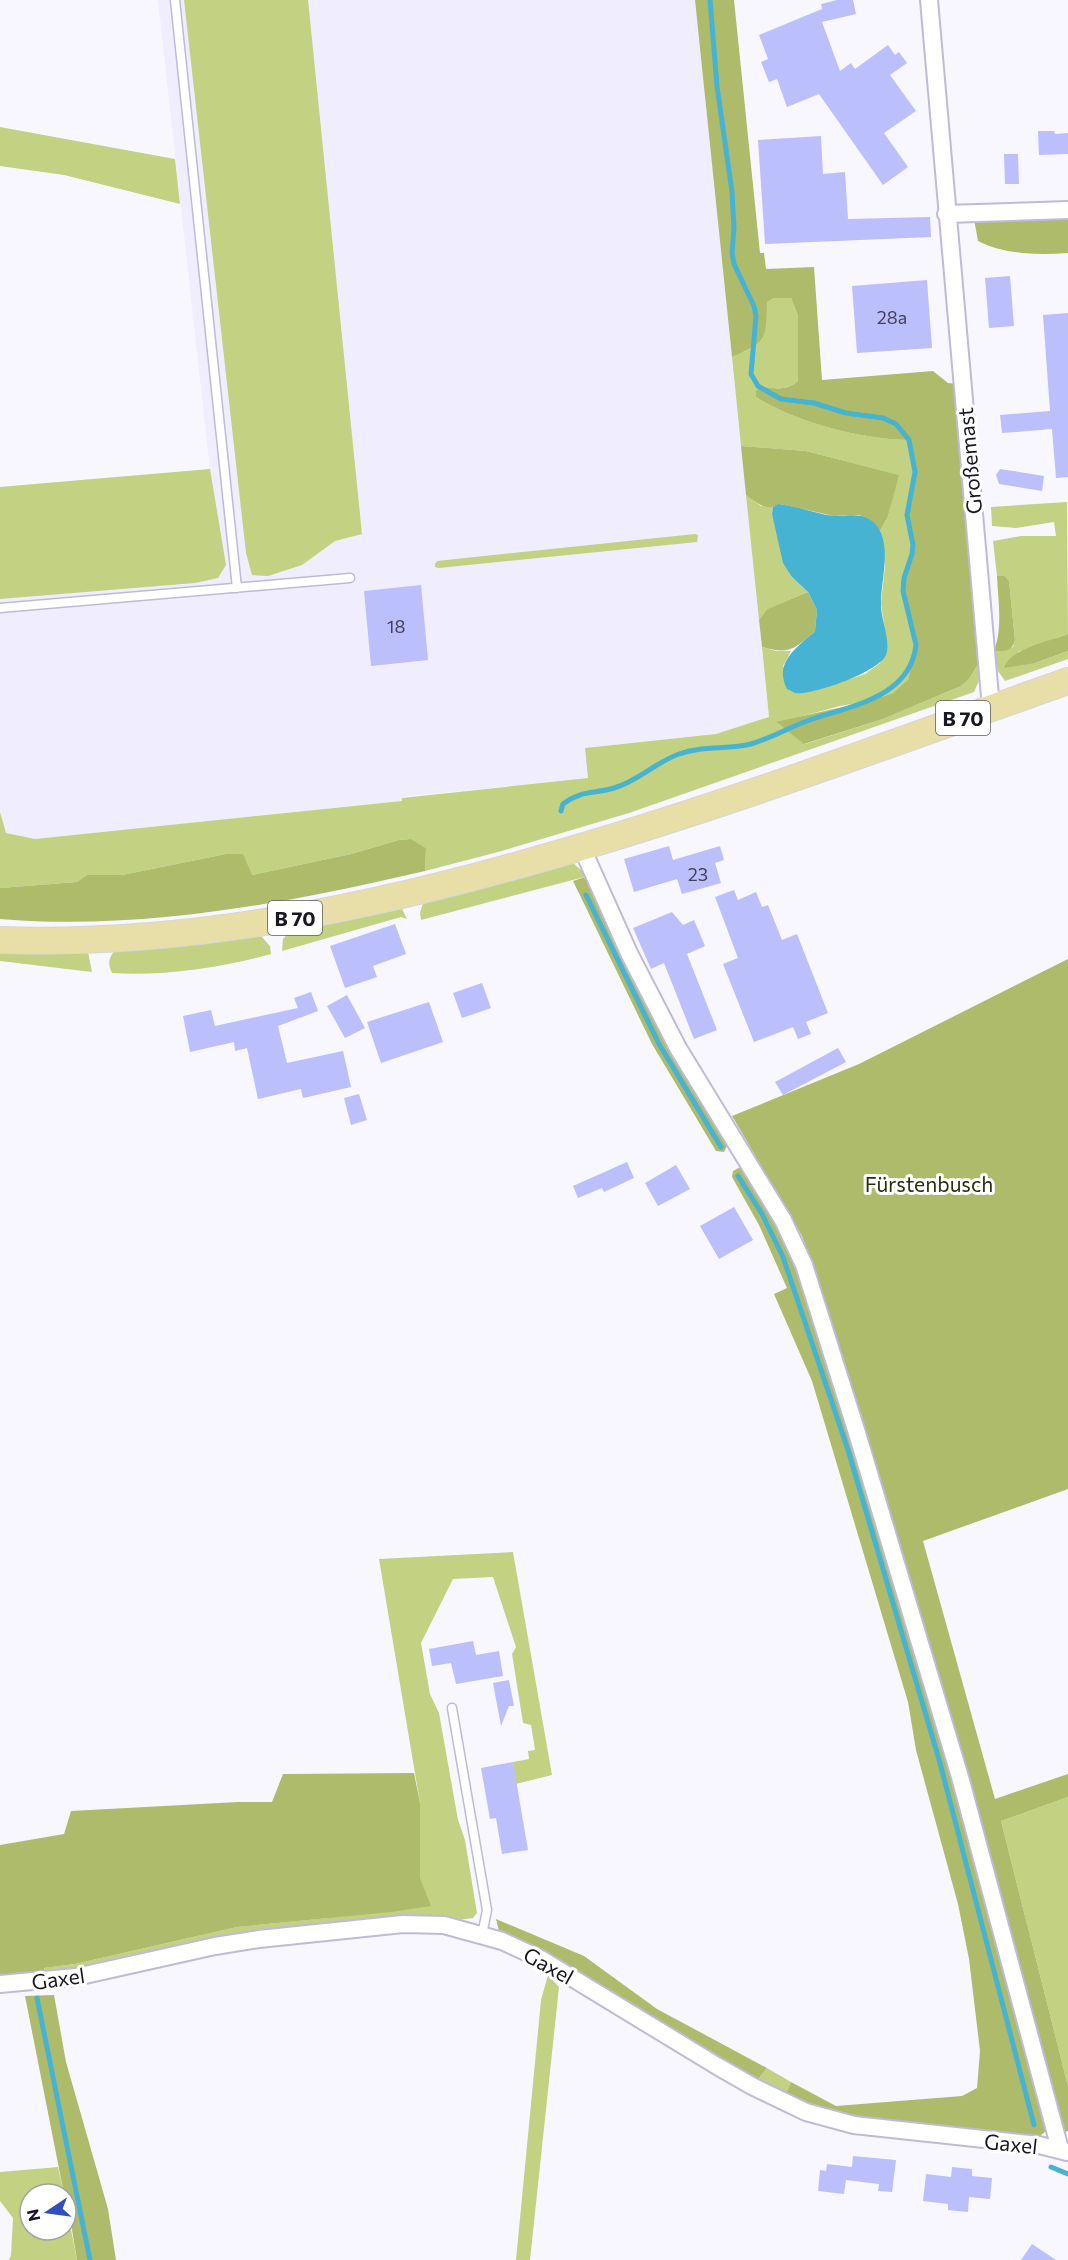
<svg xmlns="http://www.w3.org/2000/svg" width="1068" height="2260" font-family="Commissioner,sans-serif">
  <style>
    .built { fill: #efedfe }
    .green { fill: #c3d182 }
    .forest { fill: #aebb6a }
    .water { fill: #47b3d2 }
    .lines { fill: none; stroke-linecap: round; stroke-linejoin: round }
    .stream { stroke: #47b3d2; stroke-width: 5 }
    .building { fill: #bbbffb }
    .service-casing { stroke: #bebadc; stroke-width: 11 }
    .minor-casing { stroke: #bebadc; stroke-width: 20 }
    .primary-casing { stroke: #d6d5d8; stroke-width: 28 }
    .service { stroke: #fff; stroke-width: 8 }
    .minor { stroke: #fff; stroke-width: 16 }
    .primary { stroke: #e8dfa8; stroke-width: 26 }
    .labels { text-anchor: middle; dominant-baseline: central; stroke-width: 6; stroke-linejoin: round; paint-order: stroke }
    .number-label { font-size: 18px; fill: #42415a }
    .shield { fill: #fff; stroke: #5e5d66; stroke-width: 1.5 }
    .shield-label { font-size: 20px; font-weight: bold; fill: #191724 }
    .street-label { font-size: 21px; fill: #191724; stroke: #fff }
    .park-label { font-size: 21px; fill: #2a2f0c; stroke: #fff }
  </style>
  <rect width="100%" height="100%" fill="#f8f7ff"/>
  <!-- built -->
  <path class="built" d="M 158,0 L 695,0 L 769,717 L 716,734 L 585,748 L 589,778 L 402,797 L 402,801 L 35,839 L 6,833 L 0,812 L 0,487 L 210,469 Z"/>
  <!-- green -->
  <path class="green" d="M 184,0 L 308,0 L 362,534 L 335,541 L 302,565 L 268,576 L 252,575 L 246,553 Z
    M 0,127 L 175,159 L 180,204 L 64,175 L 0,166 Z
    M 774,298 L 791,298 L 798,316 L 798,381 C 787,391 775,389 762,386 L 756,397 C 794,422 865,440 909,440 L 915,472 L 911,535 L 913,545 L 912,554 L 904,578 L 903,591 L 916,645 L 908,681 L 893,693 L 869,701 L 840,706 L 777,723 L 805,744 L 883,719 L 961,686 L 969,679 L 980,661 L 981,676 L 974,692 L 629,813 L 498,852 L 425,871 L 426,848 L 410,839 L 399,840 L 351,854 L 252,875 L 226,854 L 122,875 L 87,875 L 77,882 L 0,888 L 0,812 L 6,833 L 35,839 L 402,801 L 402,798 L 588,778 L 585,748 L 716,734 L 769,717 L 762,647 L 776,651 L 791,651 L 783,666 L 797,693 L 853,678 L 865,674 L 880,663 L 887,645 L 881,603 L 885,566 L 880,531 L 888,516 L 898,475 L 806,451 L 741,446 L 732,357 L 754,347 L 766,302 Z
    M 210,469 L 226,565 L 218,578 L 195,583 L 0,599 L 0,487 Z
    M 746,495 L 761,506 L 773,507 L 772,514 L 792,577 L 808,592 L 767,609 L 759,620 Z
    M 1067,502 L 1068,634 L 1018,652 L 1035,663 L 1068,651 L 1068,659 L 1005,681 L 998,671 L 994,651 L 1013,647 L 1015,640 L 1009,581 L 1005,576 L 997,576 L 993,541 L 1021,536 L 1056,536 L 1054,522 L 1016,528 L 992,526 L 991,507 Z
    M 695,534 L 698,535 L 697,542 L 439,568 L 435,567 L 435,564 L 437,561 Z
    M 572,862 L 588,876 L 421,920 L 420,913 L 423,903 L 491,886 Z
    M 402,909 L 407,919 L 401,917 L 282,951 L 283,939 L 290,931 Z
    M 261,936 L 270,946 L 271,954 C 220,968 164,976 112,973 C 108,964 108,960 114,951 L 171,947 Z
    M 0,952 L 88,952 L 92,972 L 0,961 Z
    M 513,1552 L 552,1775 L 516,1784 L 513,1762 L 529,1759 L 528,1751 L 535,1750 L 531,1725 L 523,1723 L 512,1654 L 516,1647 L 493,1577 L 453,1579 L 421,1643 L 430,1694 L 439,1713 L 458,1820 L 465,1840 L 477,1913 L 473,1918 L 43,1976 L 43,1968 L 75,1964 L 237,1927 L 328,1918 L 420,1878 L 420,1803 L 379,1559 Z
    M 1068,1797 L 1068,2086 L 1001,1821 Z
    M 548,1975 L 559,1987 L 530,2260 L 516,2260 L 541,2000 Z
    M 767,2068 L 791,2082 L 785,2096 L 756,2082 Z
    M 58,2167 L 64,2194 L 30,2194 L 30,2230 L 66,2230 L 66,2204 L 77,2260 L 9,2260 L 11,2255 L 13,2218 L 0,2201 L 0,2172 Z"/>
  <!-- forest -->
  <path class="forest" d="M 695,0 L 734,0 L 760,253 L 764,253 L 766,269 L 814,267 L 822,380 L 933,371 L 948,383 L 958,384 L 980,661 L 969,679 L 961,686 L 883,719 L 804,744 L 776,722 L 869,701 L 893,693 L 908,680 L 916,645 L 903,591 L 904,578 L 912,553 L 913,544 L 907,515 L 915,472 L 909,440 C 864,440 794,422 756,397 L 756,391 L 762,386 C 775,389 787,391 798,381 L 798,316 L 791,298 L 774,298 L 767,302 C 766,339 767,342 732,357 Z
    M 1068,215 L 1068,253 C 1038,255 1005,255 978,241 L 974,219 Z
    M 741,446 L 806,451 L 899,475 L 888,516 L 880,531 L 870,520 L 859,515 L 834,516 L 780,504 C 766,512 757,503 746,495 Z
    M 997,576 L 1005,576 L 1009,581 L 1015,640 C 1012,652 1005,651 994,651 C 1003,627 998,601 997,576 Z
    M 808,592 L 817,610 L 815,631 C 795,649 789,655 762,647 L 759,620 L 767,609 Z
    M 1068,634 L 1068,651 L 1035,663 L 1004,668 C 1009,649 1050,641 1068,634 Z
    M 411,839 L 426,848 L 425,871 C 288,903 141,931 0,919 L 0,888 L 77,882 L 87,875 L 122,875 L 226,854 L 243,854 L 252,875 L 351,854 L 399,840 Z
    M 588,876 L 729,1142 L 724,1152 L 716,1151 L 652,1044 L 573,881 Z
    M 1068,959 L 1068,1489 L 923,1541 L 995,1799 L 1068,1774 L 1068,1797 L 1001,1821 L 1068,2086 L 1068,2131 L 1063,2133 L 1059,2109 L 946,1702 L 833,1325 L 802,1236 L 732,1116 L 859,1064 Z
    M 744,1165 L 788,1239 L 939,1723 L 1047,2127 L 1044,2133 L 1036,2138 L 841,2116 L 785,2096 L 791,2082 L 836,2106 L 962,2096 L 977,2088 L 980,2051 L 969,1959 L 958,1904 L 916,1750 L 908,1702 L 812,1381 L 774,1294 L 787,1288 L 759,1225 L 732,1177 L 733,1171 Z
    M 414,1773 L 420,1803 L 420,1878 L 431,1906 L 391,1912 L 237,1927 L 75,1964 L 44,1968 L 43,1976 L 0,1979 L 0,1845 L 64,1834 L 71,1811 L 238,1802 L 272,1802 L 283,1774 Z
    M 496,1919 L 584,1956 L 657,2009 L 767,2068 L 756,2082 L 504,1934 L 499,1931 Z
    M 54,1995 L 66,2062 L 108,2209 L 116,2260 L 77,2260 L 66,2194 L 64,2194 L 25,1996 Z"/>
  <!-- water -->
  <path class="water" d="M 779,504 C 796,506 823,516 837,516 C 848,516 859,513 869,519 C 896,535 880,581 881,605 C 881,620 891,641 886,655 C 879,672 811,696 795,693 C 793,692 790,690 787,689 C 773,662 798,647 815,631 L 817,610 L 808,592 L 792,577 L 783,563 L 772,514 L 773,507 Z"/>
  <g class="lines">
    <!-- stream -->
    <path class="stream" d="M 561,811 L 563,804 C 581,790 594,794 614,788 C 638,781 656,762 679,754 C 703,745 728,750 751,744 C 771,738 788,728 807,721 C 848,706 910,699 916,645 L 903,591 L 904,578 L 912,554 L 913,545 L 907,515 L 915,472 L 909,440 L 896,424 L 883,418 L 846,413 L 814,403 L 781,399 L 758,386 L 751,374 L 756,316 L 754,306 L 734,264 L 732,253 L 734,228 L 732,192 L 717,86 L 710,0
      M 586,895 L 659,1044 L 721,1147
      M 738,1176 L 762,1214 L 783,1257 L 848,1450 L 940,1763 L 1034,2125
      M 37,1998 L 90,2260
      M 1051,2167 L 1068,2174"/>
  </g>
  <!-- building -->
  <path class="building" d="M 837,0 L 853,0 L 856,14 L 822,22 L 840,71 L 851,63 L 855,69 L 888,45 L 895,55 L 899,52 L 907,63 L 890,75 L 916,111 L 884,133 L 908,167 L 883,185 L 819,94 L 787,107 L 777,79 L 769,82 L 761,62 L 768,59 L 759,35 L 822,9 L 821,4 Z
    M 1038,131 L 1054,131 L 1055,134 L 1068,133 L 1068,154 L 1039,155 Z
    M 821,136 L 823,174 L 845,172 L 848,219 L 930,217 L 931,237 L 765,244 L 758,140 Z
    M 1004,154 L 1018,154 L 1019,184 L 1005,184 Z
    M 1010,276 L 1014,326 L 989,328 L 985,278 Z
    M 927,280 L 932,348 L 857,353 L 852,286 Z
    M 1068,313 L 1068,477 L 1056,478 L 1052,429 L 1002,433 L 1000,415 L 1050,411 L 1043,315 Z
    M 1000,469 L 1044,476 L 1042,491 L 999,484 L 996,475 Z
    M 421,585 L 428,660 L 371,666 L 364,591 Z
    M 669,846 L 673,860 L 720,846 L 724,860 L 715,863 L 721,883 L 682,894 L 677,879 L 634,892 L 624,859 Z
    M 734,890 L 738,900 L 756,892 L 762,907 L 768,905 L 782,940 L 797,934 L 828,1013 L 806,1022 L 811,1034 L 798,1039 L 793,1027 L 754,1042 L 723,964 L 738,958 L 715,897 Z
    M 672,912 L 683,925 L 694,920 L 705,946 L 687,954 L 717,1030 L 694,1039 L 664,963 L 651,969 L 633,928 Z
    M 395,924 L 406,954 L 373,966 L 377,977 L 345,988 L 330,946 Z
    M 482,983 L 491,1008 L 462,1018 L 453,993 Z
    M 311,992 L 318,1011 L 278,1026 L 287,1063 L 343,1051 L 351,1087 L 303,1098 L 301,1089 L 258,1099 L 247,1048 L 235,1051 L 234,1042 L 190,1052 L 183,1016 L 211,1010 L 215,1026 L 298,1008 L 294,998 Z
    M 347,995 L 365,1028 L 345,1038 L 327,1006 Z
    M 429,1002 L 443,1042 L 381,1063 L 367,1022 Z
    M 838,1048 L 846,1062 L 783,1095 L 775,1082 Z
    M 359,1094 L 367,1120 L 351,1125 L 344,1098 Z
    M 627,1162 L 634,1178 L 604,1192 L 602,1188 L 578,1198 L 573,1186 Z
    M 676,1165 L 690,1189 L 658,1206 L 645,1183 Z
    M 734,1207 L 753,1240 L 719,1259 L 700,1226 Z
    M 473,1641 L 476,1655 L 499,1651 L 503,1676 L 456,1684 L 451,1663 L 432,1666 L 429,1649 Z
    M 509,1680 L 514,1706 L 509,1706 L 501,1726 L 493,1683 Z
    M 513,1762 L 528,1850 L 502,1854 L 496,1818 L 490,1819 L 481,1768 Z
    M 853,2156 L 896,2160 L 892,2192 L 878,2191 L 879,2184 L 846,2180 L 844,2194 L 818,2191 L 820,2170 L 826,2171 L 827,2164 L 852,2167 Z
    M 952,2167 L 972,2169 L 972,2176 L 992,2178 L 990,2199 L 969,2197 L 968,2212 L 948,2210 L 948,2204 L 923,2201 L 926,2174 L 951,2177 Z
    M 1032,2244 L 1056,2260 L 1021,2260 Z"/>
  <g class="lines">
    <defs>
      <path id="service" d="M 175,0 L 237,588
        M 0,608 L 350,578
        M 452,1708 L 487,1910 L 482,1935"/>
      <path id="minor" d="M 929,0 L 991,708
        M 946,214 L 1068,210
        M 582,848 L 629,953 L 678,1048 L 783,1220 L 804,1265 L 857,1433 L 960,1777 L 1060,2149
        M 0,1984 L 76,1977 L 215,1946 L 259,1939 L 403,1924 L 444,1925 L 502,1941 L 541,1959 L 717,2066 L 752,2086 L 806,2112 L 854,2125 L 1039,2145 L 1067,2152"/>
      <path id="primary" d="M 0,940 C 171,946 340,914 504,869 C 696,817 881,747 1068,681"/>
    </defs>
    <!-- service casing -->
    <use href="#service" class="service-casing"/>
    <!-- minor casing -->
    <use href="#minor" class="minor-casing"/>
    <!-- primary casing -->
    <use href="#primary" class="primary-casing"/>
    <!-- service -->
    <use href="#service" class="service"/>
    <!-- minor -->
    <use href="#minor" class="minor"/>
    <!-- primary -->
    <use href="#primary" class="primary"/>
  </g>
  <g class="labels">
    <!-- number labels -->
    <g class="number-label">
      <text x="892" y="317">28a</text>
      <text x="396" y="626">18</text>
      <text x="698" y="874">23</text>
    </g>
    <!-- shield labels -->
    <g class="shield">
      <rect x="936" y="701" width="54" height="34" rx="4.5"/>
      <rect x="268" y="901" width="54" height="34" rx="4.5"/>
    </g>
    <g class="shield-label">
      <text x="963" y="718">B 70</text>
      <text x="295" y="918">B 70</text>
    </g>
    <!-- street labels -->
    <g class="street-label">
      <text transform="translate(969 461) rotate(-95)">Großemast</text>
      <text transform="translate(549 1965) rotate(29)">Gaxel</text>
      <text transform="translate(58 1978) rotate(-8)">Gaxel</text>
      <text transform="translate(1011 2143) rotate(6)">Gaxel</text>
    </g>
    <!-- park labels -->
    <g class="park-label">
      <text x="929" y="1183">Fürstenbusch</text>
    </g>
  </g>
  <!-- north arrow -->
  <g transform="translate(48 2212) rotate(257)"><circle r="28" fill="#ffffff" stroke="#a3a2a7" stroke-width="1.5"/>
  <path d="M0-4.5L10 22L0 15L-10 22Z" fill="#324ebf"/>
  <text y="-9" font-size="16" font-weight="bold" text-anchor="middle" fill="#191724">N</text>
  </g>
</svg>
